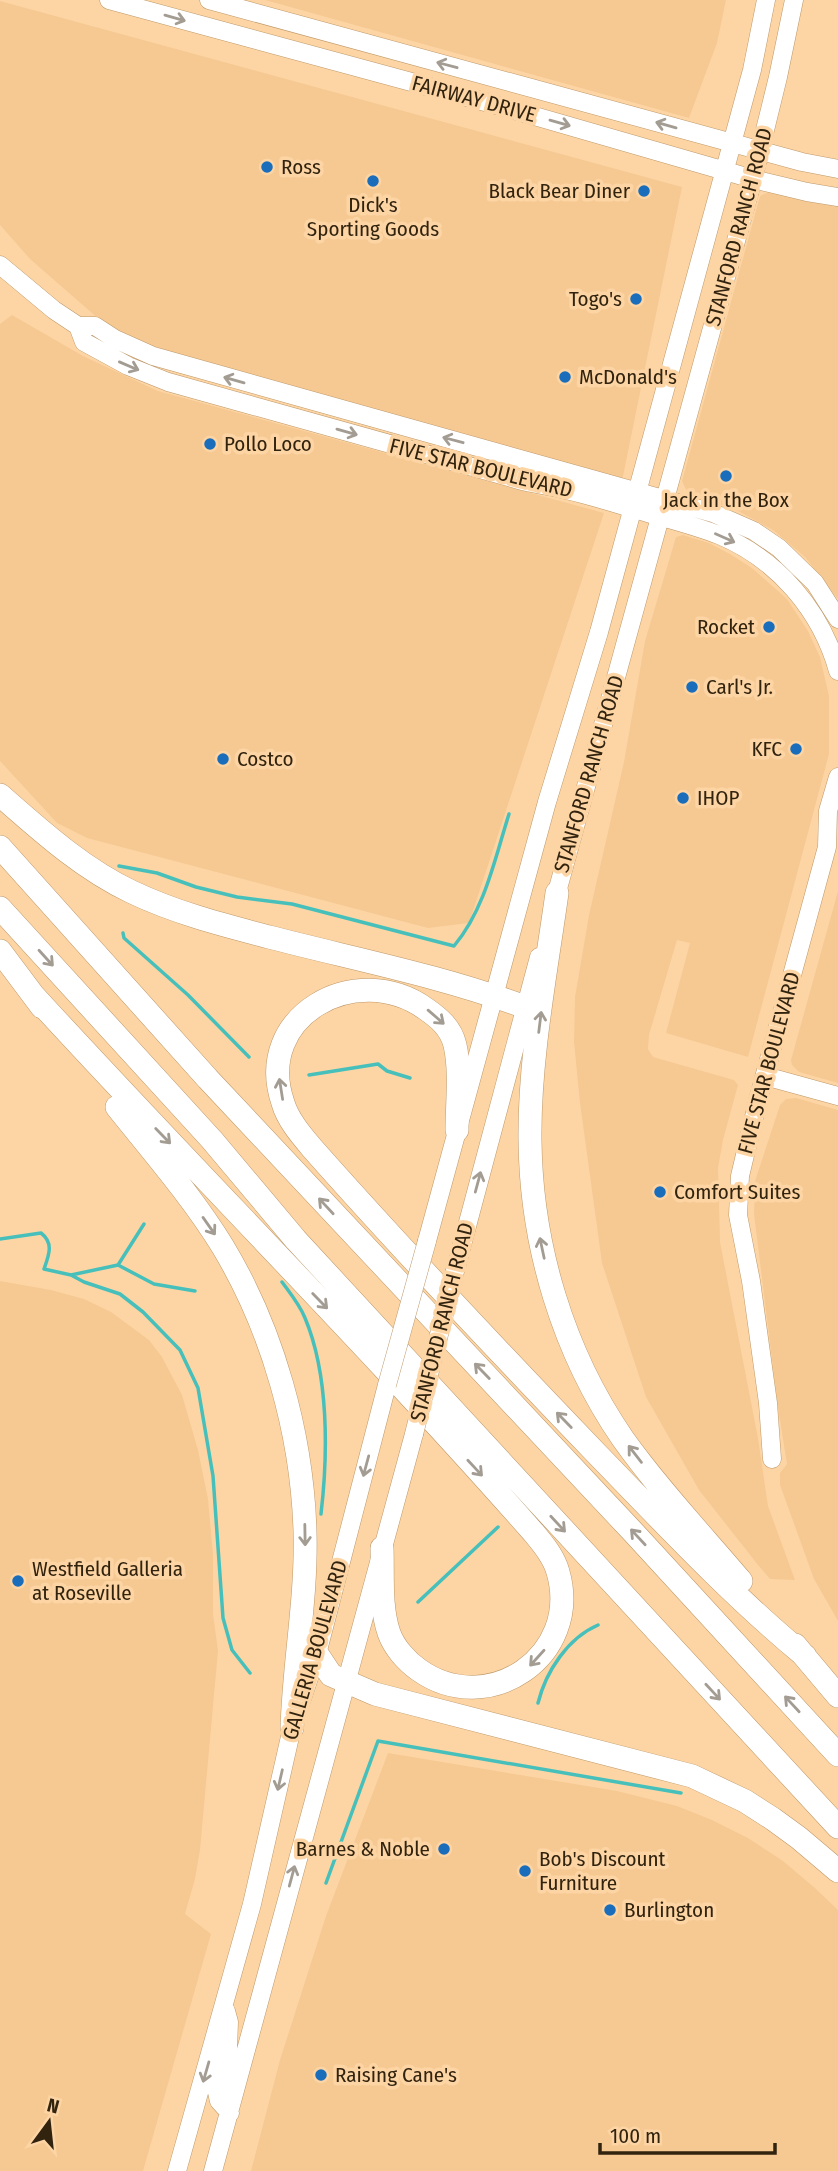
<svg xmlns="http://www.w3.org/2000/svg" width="838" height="2171" font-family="'Fira Sans Condensed',sans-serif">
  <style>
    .built { fill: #f6c992 }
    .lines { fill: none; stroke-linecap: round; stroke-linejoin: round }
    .stream { stroke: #47c0bb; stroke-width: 3.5 }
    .secondary-casing { stroke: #be9869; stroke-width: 19 }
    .highway-casing { stroke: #be9869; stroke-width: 24 }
    .secondary { stroke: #fff; stroke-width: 18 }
    .highway { stroke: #fff; stroke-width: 23 }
    .secondary-bridge-casing { stroke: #be9869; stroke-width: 19; stroke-linecap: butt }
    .secondary-bridge { stroke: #fff; stroke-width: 18 }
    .oneway { stroke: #a39c93 }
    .poi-dot { fill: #196dbb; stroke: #fdd5a4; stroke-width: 2.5 }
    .labels { text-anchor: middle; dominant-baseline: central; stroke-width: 7; stroke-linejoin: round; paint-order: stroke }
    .street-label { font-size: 21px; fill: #32230f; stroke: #fdd5a4 }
    .poi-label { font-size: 21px; fill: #32230f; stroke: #fdd5a4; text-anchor: start }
  </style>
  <rect width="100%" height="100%" fill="#fdd5a4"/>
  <!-- built -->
  <path class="built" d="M 265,0 L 726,0 L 717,43 L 689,118 Z
    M 0,1 L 682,187 L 622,481 L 172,358 L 116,334 L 30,259 L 0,225 Z
    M 771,191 L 838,205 L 838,599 L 805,557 L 773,530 L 738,511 L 687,492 L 682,481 L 760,196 Z
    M 12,315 L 83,356 L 158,391 L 604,513 L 469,923 L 428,928 L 87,838 L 57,823 L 0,761 L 0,324 Z
    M 683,535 L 709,543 L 730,554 L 752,568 L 787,599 L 808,631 L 820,657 L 829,696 L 829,754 L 748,1057 L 666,1033 L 690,943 L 677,940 L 649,1035 L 648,1049 L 653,1057 L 734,1080 L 738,1085 L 723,1140 L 718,1168 L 720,1242 L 758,1438 L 768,1506 L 795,1580 L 770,1579 L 758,1565 L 699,1490 L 646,1397 L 602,1263 L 580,1103 L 574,1042 L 575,997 L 589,915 L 624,762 L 645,641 L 676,537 Z
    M 838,891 L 838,1083 L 799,1072 L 792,1065 L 791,1060 Z
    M 796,1098 L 838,1110 L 838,1621 L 814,1579 L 780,1485 L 780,1473 L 787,1464 L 778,1408 L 754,1214 L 755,1181 L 780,1105 L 786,1099 Z
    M 0,1281 L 51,1290 L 84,1299 L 111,1312 L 149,1340 L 162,1357 L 182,1395 L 198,1450 L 208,1499 L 213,1554 L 213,1614 L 218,1651 L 200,1850 L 195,1879 L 185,1914 L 211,1934 L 143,2171 L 0,2171 Z
    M 388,1753 L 617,1791 L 677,1806 L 712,1820 L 748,1838 L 783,1861 L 815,1888 L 838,1910 L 838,2171 L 251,2171 L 280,2060 L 326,1916 Z"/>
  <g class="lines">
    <!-- stream -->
    <path class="stream" d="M 119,866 L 157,873 L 196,887 L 237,897 L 292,904 L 454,946 C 485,909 495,858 509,814
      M 123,933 L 124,938 L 188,995 L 249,1057
      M 309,1075 L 378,1064 L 387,1071 L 410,1078
      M 0,1239 L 41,1233 C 54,1243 49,1255 44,1269 L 71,1275 L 118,1265 L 144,1224
      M 118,1265 L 154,1284 L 195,1291
      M 71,1275 L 84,1282 L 120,1294 L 143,1312 L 180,1350 L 198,1388 L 213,1476 L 223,1618 L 232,1650 L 250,1673
      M 282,1282 C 290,1293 300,1305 305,1318 C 329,1375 328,1454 321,1514
      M 418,1602 L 498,1527
      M 538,1703 C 546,1671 568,1638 598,1625
      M 326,1883 L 378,1741 L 681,1793"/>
    <defs>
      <path id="secondary" d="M 109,0 L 500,106 L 753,179 L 807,192 L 838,197
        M 209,0 L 802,162 L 838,169
        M 0,265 L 54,310 L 78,326 L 95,326 L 115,339 L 153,356 L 713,513 L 754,531 L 779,548 L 815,583 L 838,619
        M 78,326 L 84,342 L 128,366 L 168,382 L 519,480 C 534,484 550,486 566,490 C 593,496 620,505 648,513 C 672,520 696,526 719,535 C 777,559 821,610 838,671
        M 554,903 L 753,179 L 778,77 L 794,0
        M 765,1076 L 838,1096
        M 427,1241 L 547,802 L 599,632 L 752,70 L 766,0
        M 455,1271 L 539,957
        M 772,1459 L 768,1403 L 751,1281 L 738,1215 L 740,1176 L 759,1096 L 827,847 L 828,811 L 838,777
        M 226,2011 L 229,2022 L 228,2049 L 217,2092 L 219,2101 L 230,2113
        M 177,2171 L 252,1904 L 292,1728 L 317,1654 L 387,1385
        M 213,2171 L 414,1434"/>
      <path id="highway" d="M 0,795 C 41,831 83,869 132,892 C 176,913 223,925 269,937 C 354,959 442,976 525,1007
        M 0,847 L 208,1079 L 634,1533 L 838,1755
        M 557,893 C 546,972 529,1060 530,1140 C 531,1245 563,1352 623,1439 C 658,1488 702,1535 741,1581
        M 0,908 L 212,1140 L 296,1240 L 838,1827
        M 0,951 L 42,1007
        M 34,996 C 199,1176 372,1349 533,1532 C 543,1544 554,1557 558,1572 C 582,1656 488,1719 419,1670 C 406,1661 394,1647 389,1633 C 380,1607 383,1575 382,1548
        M 117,1107 C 153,1152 193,1198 223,1247 C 273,1330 302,1434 305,1531 C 307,1597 294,1662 292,1728
        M 457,1130 C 457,1103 461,1072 455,1045 C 451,1028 439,1018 426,1009 C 356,959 253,1016 283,1103 C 288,1120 301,1135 312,1148 C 404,1252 499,1352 595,1452 C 663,1522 730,1594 805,1656
        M 795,1645 L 838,1696
        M 317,1654 L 331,1675 L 375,1694 L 692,1776 L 745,1801 L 773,1819 L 799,1838 L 838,1871"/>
    </defs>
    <!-- secondary casing -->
    <use href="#secondary" class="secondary-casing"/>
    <!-- highway casing -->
    <use href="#highway" class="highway-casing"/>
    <!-- secondary -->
    <use href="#secondary" class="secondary"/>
    <!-- highway -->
    <use href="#highway" class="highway"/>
    <defs>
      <path id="secondary-bridge" d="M 387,1385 L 427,1241
        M 414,1434 L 455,1271"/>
    </defs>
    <!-- secondary-bridge casing -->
    <use href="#secondary-bridge" class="secondary-bridge-casing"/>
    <!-- secondary-bridge -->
    <use href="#secondary-bridge" class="secondary-bridge"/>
  </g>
  <!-- one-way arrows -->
  <defs><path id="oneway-shaft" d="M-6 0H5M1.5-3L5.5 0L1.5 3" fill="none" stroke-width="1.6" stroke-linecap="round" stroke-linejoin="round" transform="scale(1.75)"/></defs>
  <g class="oneway">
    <use href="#oneway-shaft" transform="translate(175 18) rotate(16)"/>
    <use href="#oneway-shaft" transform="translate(447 65) rotate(-165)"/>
    <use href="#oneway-shaft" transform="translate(560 123) rotate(16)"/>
    <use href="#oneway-shaft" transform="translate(666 125) rotate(-164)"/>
    <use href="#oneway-shaft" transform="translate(129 366) rotate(23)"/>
    <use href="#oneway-shaft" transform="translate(234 380) rotate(-164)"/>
    <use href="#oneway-shaft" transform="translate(347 432) rotate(16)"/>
    <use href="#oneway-shaft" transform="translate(453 440) rotate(-165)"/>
    <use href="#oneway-shaft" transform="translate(725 538) rotate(24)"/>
    <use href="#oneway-shaft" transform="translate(46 958) rotate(48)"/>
    <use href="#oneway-shaft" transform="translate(436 1017) rotate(41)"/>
    <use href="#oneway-shaft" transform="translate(540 1022) rotate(-83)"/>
    <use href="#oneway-shaft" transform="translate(281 1089) rotate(-99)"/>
    <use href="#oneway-shaft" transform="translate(163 1136) rotate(46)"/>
    <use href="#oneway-shaft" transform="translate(478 1182) rotate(-75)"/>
    <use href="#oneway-shaft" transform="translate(326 1206) rotate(-133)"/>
    <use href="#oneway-shaft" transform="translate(209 1226) rotate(55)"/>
    <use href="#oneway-shaft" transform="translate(542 1248) rotate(-102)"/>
    <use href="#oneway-shaft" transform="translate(320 1301) rotate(46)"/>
    <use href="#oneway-shaft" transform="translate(482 1371) rotate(-134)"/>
    <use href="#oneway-shaft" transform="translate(564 1420) rotate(-134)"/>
    <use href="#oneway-shaft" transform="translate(635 1454) rotate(-128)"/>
    <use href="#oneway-shaft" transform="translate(366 1466) rotate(105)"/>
    <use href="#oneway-shaft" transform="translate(475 1468) rotate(47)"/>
    <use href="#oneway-shaft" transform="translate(558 1524) rotate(47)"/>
    <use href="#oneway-shaft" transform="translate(305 1535) rotate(89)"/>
    <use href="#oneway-shaft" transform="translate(638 1537) rotate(-133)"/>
    <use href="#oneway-shaft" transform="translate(537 1658) rotate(132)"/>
    <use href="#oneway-shaft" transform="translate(713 1692) rotate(47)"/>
    <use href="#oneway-shaft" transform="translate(792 1704) rotate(-133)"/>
    <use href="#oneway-shaft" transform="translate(280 1780) rotate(103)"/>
    <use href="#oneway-shaft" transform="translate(292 1876) rotate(-75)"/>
    <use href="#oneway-shaft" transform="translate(206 2072) rotate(106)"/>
  </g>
  <!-- markers -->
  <g class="poi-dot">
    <circle cx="267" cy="167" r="7"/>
    <circle cx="373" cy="181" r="7"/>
    <circle cx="644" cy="191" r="7"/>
    <circle cx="636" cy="299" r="7"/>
    <circle cx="565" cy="377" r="7"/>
    <circle cx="210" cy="444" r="7"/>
    <circle cx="726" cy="476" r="7"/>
    <circle cx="769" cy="627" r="7"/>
    <circle cx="692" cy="687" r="7"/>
    <circle cx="796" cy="749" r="7"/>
    <circle cx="223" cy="759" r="7"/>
    <circle cx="683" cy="798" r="7"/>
    <circle cx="660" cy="1192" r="7"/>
    <circle cx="18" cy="1581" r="7"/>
    <circle cx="444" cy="1849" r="7"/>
    <circle cx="525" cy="1871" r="7"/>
    <circle cx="610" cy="1910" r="7"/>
    <circle cx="321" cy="2075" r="7"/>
  </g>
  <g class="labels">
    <!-- street labels -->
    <g class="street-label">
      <text transform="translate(474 99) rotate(15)">FAIRWAY DRIVE</text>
      <text transform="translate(739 227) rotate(-75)">STANFORD RANCH ROAD</text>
      <text transform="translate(481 468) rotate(14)">FIVE STAR BOULEVARD</text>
      <text transform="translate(589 774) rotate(-74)">STANFORD RANCH ROAD</text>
      <text transform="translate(769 1063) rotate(-75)">FIVE STAR BOULEVARD</text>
      <text transform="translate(442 1322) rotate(-76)">STANFORD RANCH ROAD</text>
      <text transform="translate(315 1650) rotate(-74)">GALLERIA BOULEVARD</text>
    </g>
    <!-- poi labels -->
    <g class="poi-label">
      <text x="281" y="167">Ross</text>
      <text x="630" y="191" text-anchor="end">Black Bear Diner</text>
      <text x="373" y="205" text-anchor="middle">Dick's<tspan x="373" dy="24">Sporting Goods</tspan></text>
      <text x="622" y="299" text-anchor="end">Togo's</text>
      <text x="579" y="377">McDonald's</text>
      <text x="224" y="444">Pollo Loco</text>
      <text x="726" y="500" text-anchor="middle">Jack in the Box</text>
      <text x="755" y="627" text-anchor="end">Rocket</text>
      <text x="706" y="687">Carl's Jr.</text>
      <text x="782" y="749" text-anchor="end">KFC</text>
      <text x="237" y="759">Costco</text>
      <text x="697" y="798">IHOP</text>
      <text x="674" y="1192">Comfort Suites</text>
      <text x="32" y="1569">Westfield Galleria<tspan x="32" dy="24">at Roseville</tspan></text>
      <text x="430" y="1849" text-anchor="end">Barnes &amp; Noble</text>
      <text x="539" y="1859">Bob's Discount<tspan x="539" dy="24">Furniture</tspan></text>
      <text x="624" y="1910">Burlington</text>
      <text x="335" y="2075">Raising Cane's</text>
    </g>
  </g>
  <!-- north arrow -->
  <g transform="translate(49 2122) rotate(15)" stroke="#fdd5a4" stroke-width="5" paint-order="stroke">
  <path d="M0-5L12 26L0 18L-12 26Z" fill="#32230f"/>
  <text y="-10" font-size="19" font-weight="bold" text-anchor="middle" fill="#32230f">N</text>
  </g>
  <!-- scale -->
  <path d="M600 2143v10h175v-10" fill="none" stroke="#32230f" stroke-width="3.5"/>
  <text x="610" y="2143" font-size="21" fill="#32230f" stroke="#fdd5a4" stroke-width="5" paint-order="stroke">100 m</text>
</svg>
